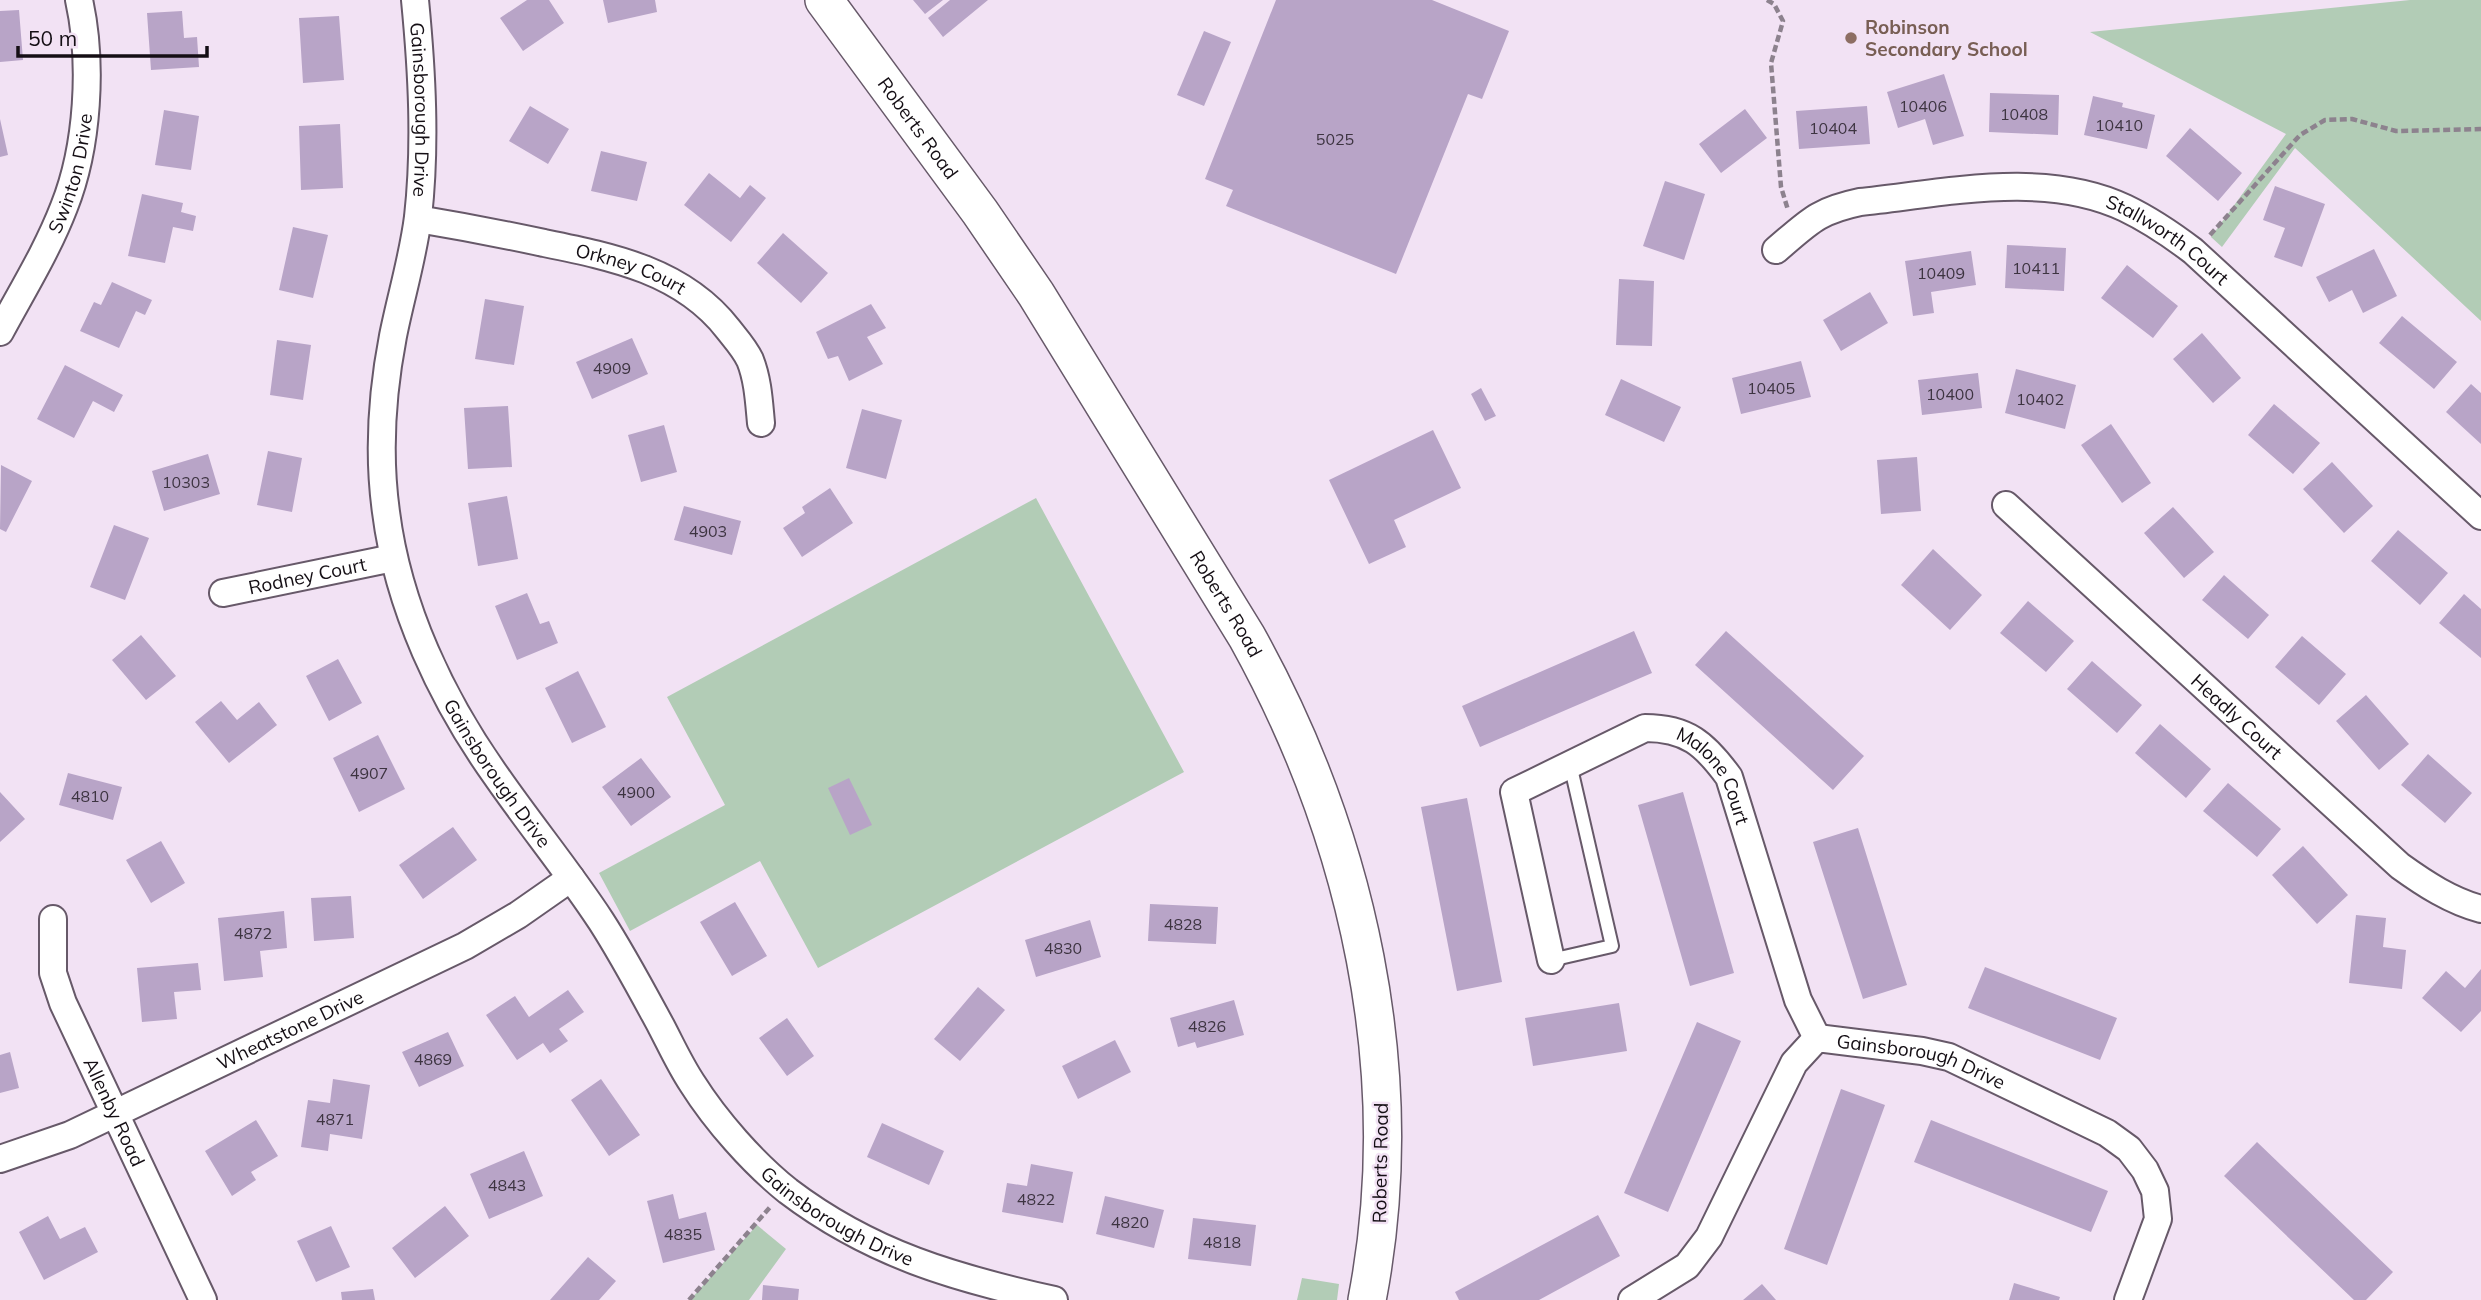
<svg xmlns="http://www.w3.org/2000/svg" width="2481" height="1300" font-family="Mulish,sans-serif">
  <style>
    .green { fill: #b2ccb6 }
    .building { fill: #b8a4c7 }
    .lines { fill: none; stroke-linecap: round; stroke-linejoin: round }
    .service-casing { stroke: #675969; stroke-width: 16 }
    .minor-casing { stroke: #675969; stroke-width: 30 }
    .secondary-casing { stroke: #675969; stroke-width: 40 }
    .path { stroke: #8d828e; stroke-width: 4.5; stroke-dasharray: 7 3.5; stroke-linecap: butt }
    .service { stroke: #fff; stroke-width: 12 }
    .minor { stroke: #fff; stroke-width: 26 }
    .secondary { stroke: #fff; stroke-width: 37 }
    .education-dot { fill: #8d6e63; stroke: #f2e2f4; stroke-width: 2.5 }
    .labels { text-anchor: middle; dominant-baseline: central; stroke-width: 5; stroke-linejoin: round; paint-order: stroke }
    .number-label { font-size: 16px; fill: #3d3441 }
    .education-label { font-size: 19px; font-weight: bold; fill: #785e54; stroke: #f2e2f4; text-anchor: start }
    .street-label { font-size: 19px; fill: #140e14; stroke: #f2e2f4 }
  </style>
  <rect width="100%" height="100%" fill="#f2e2f4"/>
  <!-- green -->
  <path class="green" d="M 2410,0 L 2481,0 L 2481,321 L 2295,148 L 2222,247 L 2211,237 L 2286,134 L 2090,32 Z
    M 1036,498 L 1184,772 L 818,968 L 760,861 L 630,931 L 599,873 L 725,805 L 667,697 Z
    M 757,1225 L 786,1249 L 749,1300 L 690,1300 Z
    M 1302,1278 L 1339,1284 L 1337,1300 L 1297,1300 Z"/>
  <!-- building -->
  <path class="building" d="M 527,0 L 549,0 L 564,23 L 523,51 L 500,18 Z
    M 603,0 L 655,0 L 657,12 L 608,23 Z
    M 913,0 L 943,0 L 925,14 Z
    M 950,0 L 988,0 L 943,37 L 928,18 Z
    M 1276,0 L 1432,0 L 1509,31 L 1482,99 L 1468,94 L 1396,274 L 1226,206 L 1233,190 L 1205,179 Z
    M 19,10 L 23,60 L 0,62 L 0,11 Z
    M 182,11 L 184,38 L 197,37 L 199,67 L 151,70 L 147,13 Z
    M 339,16 L 344,80 L 303,83 L 299,18 Z
    M 1204,31 L 1231,42 L 1204,106 L 1177,95 Z
    M 1944,74 L 1964,136 L 1933,145 L 1925,119 L 1898,128 L 1887,92 Z
    M 1990,93 L 2059,95 L 2058,135 L 1989,132 Z
    M 2093,96 L 2123,103 L 2122,107 L 2155,115 L 2147,149 L 2084,135 Z
    M 530,106 L 569,129 L 548,164 L 509,141 Z
    M 1867,106 L 1870,144 L 1799,149 L 1796,111 Z
    M 1745,109 L 1767,138 L 1721,173 L 1699,144 Z
    M 164,110 L 199,116 L 191,170 L 155,165 Z
    M 0,119 L 8,155 L 0,157 Z
    M 340,124 L 343,188 L 301,190 L 299,126 Z
    M 2190,128 L 2242,173 L 2218,201 L 2166,156 Z
    M 601,151 L 647,162 L 637,201 L 591,191 Z
    M 709,173 L 740,198 L 750,185 L 766,198 L 731,242 L 684,205 Z
    M 1665,181 L 1705,194 L 1684,260 L 1643,246 Z
    M 2275,186 L 2325,204 L 2302,267 L 2274,257 L 2285,228 L 2263,220 Z
    M 142,194 L 183,203 L 181,212 L 196,216 L 193,231 L 173,227 L 165,263 L 128,256 Z
    M 293,227 L 328,235 L 313,298 L 279,290 Z
    M 783,233 L 828,273 L 801,303 L 757,263 Z
    M 2007,245 L 2066,248 L 2064,291 L 2005,288 Z
    M 2374,249 L 2397,296 L 2363,313 L 2352,290 L 2329,302 L 2316,277 Z
    M 1971,251 L 1976,285 L 1931,292 L 1934,313 L 1913,316 L 1905,261 Z
    M 2127,265 L 2178,306 L 2153,338 L 2101,298 Z
    M 1619,279 L 1654,281 L 1652,346 L 1616,345 Z
    M 112,282 L 152,300 L 145,315 L 136,311 L 119,348 L 80,331 L 94,302 L 101,305 Z
    M 1870,292 L 1888,323 L 1841,351 L 1823,320 Z
    M 485,299 L 524,306 L 514,365 L 475,359 Z
    M 871,304 L 886,328 L 867,337 L 883,364 L 849,381 L 838,356 L 828,359 L 816,332 Z
    M 2402,316 L 2457,362 L 2434,389 L 2379,343 Z
    M 2202,333 L 2241,378 L 2213,403 L 2173,359 Z
    M 632,338 L 648,374 L 592,399 L 576,362 Z
    M 277,340 L 311,345 L 303,400 L 270,395 Z
    M 1801,361 L 1811,397 L 1741,414 L 1732,378 Z
    M 65,365 L 123,395 L 114,412 L 93,401 L 74,438 L 37,419 Z
    M 2016,369 L 2076,385 L 2065,429 L 2005,413 Z
    M 1978,373 L 1982,408 L 1922,415 L 1918,380 Z
    M 1621,379 L 1681,407 L 1664,442 L 1605,415 Z
    M 2471,384 L 2481,393 L 2481,444 L 2446,412 Z
    M 1481,388 L 1496,416 L 1485,421 L 1471,394 Z
    M 2274,404 L 2320,443 L 2293,474 L 2248,435 Z
    M 508,406 L 512,467 L 468,469 L 464,408 Z
    M 862,409 L 902,420 L 886,479 L 846,468 Z
    M 2111,424 L 2151,483 L 2122,503 L 2081,445 Z
    M 664,425 L 677,472 L 641,482 L 628,435 Z
    M 1433,430 L 1461,488 L 1394,520 L 1406,547 L 1369,564 L 1329,480 Z
    M 268,451 L 302,458 L 292,512 L 257,505 Z
    M 208,454 L 220,494 L 164,511 L 152,471 Z
    M 1917,457 L 1921,511 L 1881,514 L 1877,460 Z
    M 2332,462 L 2373,506 L 2344,533 L 2303,489 Z
    M 1,465 L 32,481 L 6,532 L 0,529 Z
    M 830,488 L 853,523 L 802,557 L 783,528 L 805,513 L 802,507 Z
    M 507,496 L 518,559 L 478,566 L 468,503 Z
    M 684,506 L 741,521 L 732,555 L 674,540 Z
    M 2173,507 L 2214,552 L 2184,578 L 2144,533 Z
    M 114,525 L 149,538 L 125,600 L 90,587 Z
    M 2398,530 L 2448,573 L 2420,605 L 2371,561 Z
    M 1933,549 L 1982,595 L 1950,630 L 1901,585 Z
    M 2224,575 L 2269,615 L 2248,639 L 2202,600 Z
    M 527,593 L 540,624 L 549,621 L 558,643 L 517,660 L 495,606 Z
    M 2464,594 L 2481,609 L 2481,658 L 2439,623 Z
    M 2028,601 L 2074,641 L 2046,672 L 2000,633 Z
    M 1634,631 L 1652,673 L 1480,747 L 1462,706 Z
    M 1726,631 L 1864,756 L 1833,790 L 1695,665 Z
    M 141,635 L 176,676 L 146,700 L 112,660 Z
    M 2302,636 L 2346,674 L 2319,705 L 2275,667 Z
    M 338,659 L 362,703 L 329,721 L 306,676 Z
    M 2092,661 L 2142,705 L 2117,733 L 2067,689 Z
    M 578,671 L 606,727 L 572,743 L 545,688 Z
    M 2366,695 L 2409,744 L 2379,770 L 2336,721 Z
    M 221,701 L 237,720 L 259,702 L 277,725 L 229,763 L 195,722 Z
    M 2160,724 L 2211,769 L 2186,798 L 2135,753 Z
    M 378,735 L 405,789 L 359,812 L 333,758 Z
    M 2428,754 L 2472,793 L 2445,823 L 2401,785 Z
    M 641,758 L 671,797 L 631,826 L 602,787 Z
    M 68,773 L 122,787 L 113,820 L 59,805 Z
    M 849,778 L 872,825 L 850,835 L 828,788 Z
    M 2228,783 L 2281,829 L 2257,857 L 2203,811 Z
    M 0,792 L 25,819 L 0,842 Z
    M 1683,792 L 1734,973 L 1690,986 L 1638,805 Z
    M 1467,798 L 1502,982 L 1457,991 L 1421,807 Z
    M 453,827 L 477,860 L 423,899 L 399,865 Z
    M 1858,828 L 1907,985 L 1863,999 L 1813,842 Z
    M 161,841 L 185,883 L 151,903 L 126,860 Z
    M 2303,846 L 2348,895 L 2317,924 L 2272,875 Z
    M 351,896 L 354,938 L 314,941 L 311,898 Z
    M 735,902 L 767,956 L 732,976 L 700,922 Z
    M 1150,904 L 1218,907 L 1216,944 L 1148,941 Z
    M 284,911 L 287,948 L 260,951 L 263,977 L 224,981 L 218,918 Z
    M 2356,915 L 2386,918 L 2383,947 L 2406,950 L 2402,989 L 2349,983 Z
    M 1090,920 L 1101,957 L 1036,977 L 1025,940 Z
    M 198,963 L 201,990 L 174,992 L 177,1019 L 142,1022 L 137,968 Z
    M 1985,967 L 2117,1018 L 2100,1060 L 1968,1008 Z
    M 2481,969 L 2481,1011 L 2461,1032 L 2422,998 L 2446,971 L 2465,988 Z
    M 978,987 L 1005,1010 L 960,1061 L 934,1039 Z
    M 568,990 L 584,1012 L 559,1029 L 568,1041 L 550,1053 L 543,1043 L 517,1060 L 486,1015 L 515,996 L 529,1017 Z
    M 1234,1000 L 1244,1035 L 1197,1048 L 1195,1042 L 1178,1047 L 1170,1018 Z
    M 1619,1003 L 1627,1051 L 1533,1066 L 1525,1018 Z
    M 787,1018 L 814,1056 L 787,1076 L 759,1038 Z
    M 1697,1022 L 1741,1041 L 1668,1212 L 1624,1193 Z
    M 448,1032 L 464,1066 L 419,1087 L 402,1052 Z
    M 1115,1040 L 1131,1072 L 1078,1099 L 1062,1066 Z
    M 10,1052 L 19,1088 L 0,1093 L 0,1055 Z
    M 333,1079 L 370,1085 L 362,1139 L 330,1134 L 328,1151 L 301,1147 L 308,1100 L 330,1103 Z
    M 601,1079 L 640,1135 L 609,1156 L 571,1100 Z
    M 1841,1089 L 1885,1105 L 1827,1265 L 1784,1249 Z
    M 256,1120 L 278,1156 L 251,1172 L 256,1180 L 232,1196 L 205,1151 Z
    M 1931,1120 L 2108,1191 L 2091,1232 L 1914,1162 Z
    M 882,1123 L 944,1151 L 929,1185 L 867,1157 Z
    M 2257,1142 L 2393,1272 L 2366,1300 L 2354,1300 L 2224,1176 Z
    M 524,1151 L 543,1196 L 489,1219 L 470,1174 Z
    M 1031,1164 L 1073,1172 L 1063,1223 L 1002,1212 L 1007,1183 L 1027,1186 Z
    M 673,1194 L 679,1219 L 706,1212 L 715,1250 L 663,1263 L 647,1201 Z
    M 1105,1196 L 1164,1210 L 1154,1248 L 1096,1234 Z
    M 445,1206 L 469,1236 L 415,1278 L 392,1248 Z
    M 1598,1215 L 1620,1256 L 1539,1300 L 1459,1300 L 1455,1292 Z
    M 48,1216 L 60,1239 L 85,1227 L 98,1252 L 44,1280 L 19,1232 Z
    M 1193,1218 L 1256,1225 L 1251,1266 L 1188,1259 Z
    M 331,1226 L 350,1267 L 316,1282 L 297,1241 Z
    M 588,1257 L 616,1281 L 599,1300 L 550,1300 Z
    M 2014,1283 L 2060,1297 L 2059,1300 L 2009,1300 Z
    M 1762,1284 L 1776,1300 L 1743,1300 Z
    M 763,1285 L 799,1289 L 798,1300 L 762,1300 Z
    M 373,1289 L 375,1300 L 342,1300 L 341,1292 Z"/>
  <g class="lines">
    <defs>
      <path id="service" d="M 1551,960 L 1612,946 L 1570,764"/>
      <g id="minor">
        <path id="s1" d="M 415,0 C 422,72 426,145 418,217 C 413,257 401,296 393,336 C 382,393 378,454 386,512 C 398,607 442,700 497,777 C 531,826 569,872 601,921 C 623,955 642,991 661,1026 C 671,1045 680,1065 692,1083 C 716,1121 753,1163 788,1191 C 871,1254 955,1278 1054,1300"/>
        <path id="s2" d="M 418,219 C 460,226 502,234 544,243 C 613,257 683,271 728,329 C 736,339 745,349 750,360 C 758,380 759,402 761,423"/>
        <path id="s3" d="M 1776,250 C 1809,222 1817,211 1860,202 C 1945,193 2045,170 2125,208 C 2150,220 2172,235 2193,251 L 2481,516"/>
        <path id="s4" d="M 0,332 C 22,291 47,251 64,207 C 88,147 93,63 79,0"/>
        <path id="s5" d="M 2006,505 L 2400,866 C 2425,884 2451,901 2481,909"/>
        <path id="s6" d="M 223,593 L 393,558"/>
        <path id="s7" d="M 53,919 L 53,973 L 63,1003 L 203,1300"/>
        <path id="s8" d="M 1551,960 L 1514,792 L 1645,728 C 1687,728 1705,744 1729,777 L 1798,1000 L 1817,1038"/>
        <path id="s9" d="M 0,1159 L 70,1135 L 465,946 L 518,915 L 571,878"/>
        <path id="s10" d="M 1632,1300 L 1687,1266 L 1709,1237 L 1794,1063 L 1817,1038 L 1922,1051 L 1949,1057 L 2107,1133 L 2129,1149 L 2145,1170 L 2155,1191 L 2158,1219 L 2128,1300"/>
      </g>
      <g id="secondary">
        <path id="s11" d="M 824,0 L 980,212 L 1036,294 L 1247,637 C 1358,837 1411,1073 1367,1300"/>
      </g>
    </defs>
    <!-- service casing -->
    <use href="#service" class="service-casing"/>
    <!-- minor casing -->
    <use href="#minor" class="minor-casing"/>
    <!-- secondary casing -->
    <use href="#secondary" class="secondary-casing"/>
    <!-- path -->
    <path class="path" d="M 1767,0 L 1774,4 L 1783,21 L 1771,63 L 1781,187 L 1788,210
      M 2210,235 L 2300,135 L 2325,120 L 2352,119 L 2396,131 L 2481,129
      M 689,1300 L 771,1206"/>
    <!-- service -->
    <use href="#service" class="service"/>
    <!-- minor -->
    <use href="#minor" class="minor"/>
    <!-- secondary -->
    <use href="#secondary" class="secondary"/>
  </g>
  <!-- markers -->
  <circle class="education-dot" cx="1851" cy="38" r="7"/>
  <g class="labels">
    <!-- number labels -->
    <g class="number-label">
      <text x="1923" y="106">10406</text>
      <text x="2024" y="114">10408</text>
      <text x="2119" y="125">10410</text>
      <text x="1833" y="128">10404</text>
      <text x="1335" y="139">5025</text>
      <text x="2036" y="268">10411</text>
      <text x="1941" y="273">10409</text>
      <text x="612" y="368">4909</text>
      <text x="1771" y="388">10405</text>
      <text x="1950" y="394">10400</text>
      <text x="2040" y="399">10402</text>
      <text x="186" y="482">10303</text>
      <text x="708" y="531">4903</text>
      <text x="369" y="773">4907</text>
      <text x="636" y="792">4900</text>
      <text x="90" y="796">4810</text>
      <text x="1183" y="924">4828</text>
      <text x="253" y="933">4872</text>
      <text x="1063" y="948">4830</text>
      <text x="1207" y="1026">4826</text>
      <text x="433" y="1059">4869</text>
      <text x="335" y="1119">4871</text>
      <text x="507" y="1185">4843</text>
      <text x="1036" y="1199">4822</text>
      <text x="1130" y="1222">4820</text>
      <text x="683" y="1234">4835</text>
      <text x="1222" y="1242">4818</text>
    </g>
    <!-- education labels -->
    <g class="education-label">
      <text x="1865" y="27">Robinson<tspan x="1865" dy="22">Secondary School</tspan></text>
    </g>
    <!-- street labels -->
    <g class="street-label">
      <text stroke="none"><textPath href="#s1" startOffset="110">Gainsborough Drive</textPath></text>
      <text stroke="none"><textPath href="#s11" startOffset="159">Roberts Road</textPath></text>
      <text stroke="none"><textPath href="#s4" startOffset="175">Swinton Drive</textPath></text>
      <text stroke="none"><textPath href="#s3" startOffset="420">Stallworth Court</textPath></text>
      <text stroke="none"><textPath href="#s2" startOffset="219">Orkney Court</textPath></text>
      <text stroke="none"><textPath href="#s6" startOffset="86">Rodney Court</textPath></text>
      <text stroke="none"><textPath href="#s11" startOffset="726">Roberts Road</textPath></text>
      <text stroke="none"><textPath href="#s5" startOffset="313">Headly Court</textPath></text>
      <text stroke="none"><textPath href="#s1" startOffset="803">Gainsborough Drive</textPath></text>
      <text stroke="none"><textPath href="#s8" startOffset="410">Malone Court</textPath></text>
      <text stroke="none"><textPath href="#s9" startOffset="318">Wheatstone Drive</textPath></text>
      <text stroke="none"><textPath href="#s10" startOffset="436">Gainsborough Drive</textPath></text>
      <text stroke="none"><textPath href="#s7" startOffset="206">Allenby Road</textPath></text>
      <text transform="translate(1380 1163) rotate(-89)">Roberts Road</text>
      <text stroke="none"><textPath href="#s1" startOffset="1370">Gainsborough Drive</textPath></text>
    </g>
  </g>
  <!-- scale -->
  <path d="M18 46v10h189v-10" fill="none" stroke="#140e14" stroke-width="3.5"/>
  <text x="28" y="46" font-size="21" fill="#140e14" stroke="#f2e2f4" stroke-width="5" paint-order="stroke">50 m</text>
</svg>
